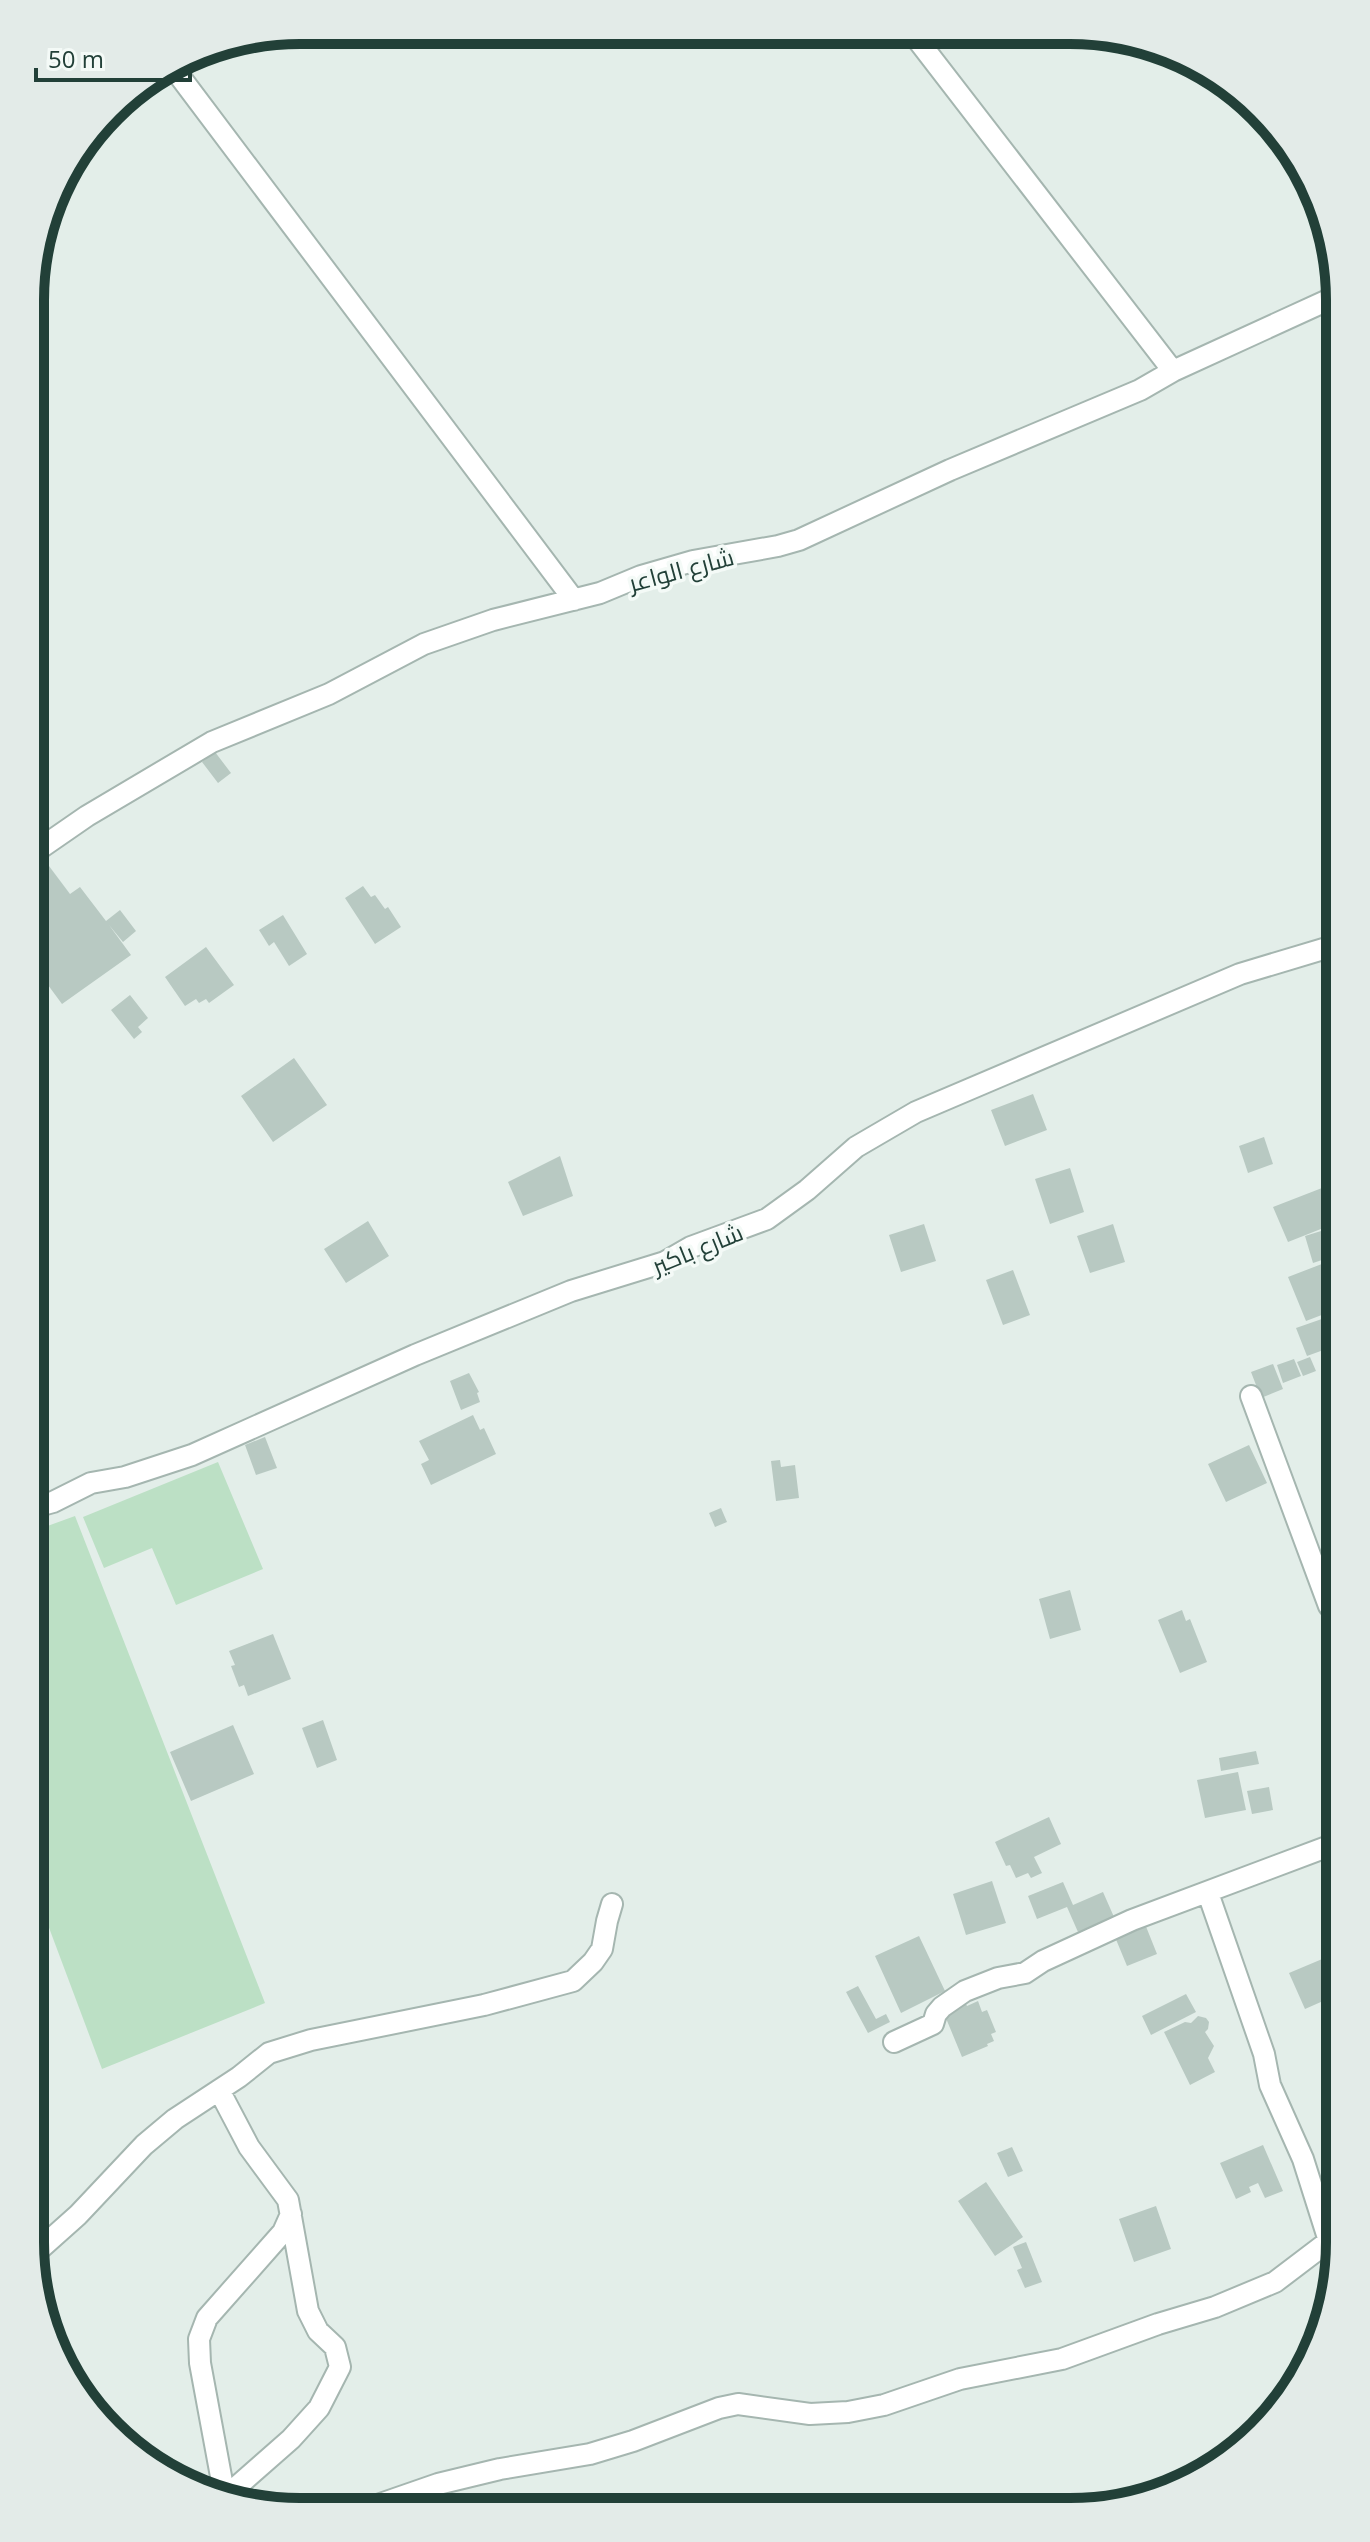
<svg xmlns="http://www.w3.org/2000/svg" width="1370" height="2542" font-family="'Open Sans',Cairo,sans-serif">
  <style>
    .green { fill: #bce0c5 }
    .building { fill: #b8c9c2 }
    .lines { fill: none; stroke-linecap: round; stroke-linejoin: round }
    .minor-casing { stroke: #a5b6b0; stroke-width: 24 }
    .minor { stroke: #fff; stroke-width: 20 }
    .labels { text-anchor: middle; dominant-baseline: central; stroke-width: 7; stroke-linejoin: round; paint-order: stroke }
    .street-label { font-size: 24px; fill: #224038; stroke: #f4faf7 }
    .rim { fill: none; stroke: #224038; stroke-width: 10 }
  </style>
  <rect width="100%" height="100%" fill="#e3eee9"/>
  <!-- green -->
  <path class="green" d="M 218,1462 L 263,1569 L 176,1605 L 152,1548 L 104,1568 L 83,1517 Z
    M 75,1516 L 265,2003 L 102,2069 L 30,1877 L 31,1532 Z"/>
  <!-- building -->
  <path class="building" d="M 215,752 L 231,773 L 218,783 L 202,762 Z
    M 43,858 L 70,894 L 80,887 L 106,921 L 120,910 L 136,931 L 123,942 L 109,925 L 131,955 L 62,1004 L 31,962 L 32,865 Z
    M 363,886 L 371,897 L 375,895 L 385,909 L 388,907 L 401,927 L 375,944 L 345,898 Z
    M 283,915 L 307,954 L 289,966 L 274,942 L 269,946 L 259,930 Z
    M 206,947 L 234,985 L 209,1003 L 206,999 L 199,1003 L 196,999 L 185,1006 L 165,977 Z
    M 130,995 L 148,1018 L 138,1027 L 142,1032 L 134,1039 L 111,1010 Z
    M 294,1058 L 327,1105 L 273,1142 L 241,1096 Z
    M 1033,1094 L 1047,1130 L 1005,1146 L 991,1110 Z
    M 1264,1137 L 1273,1164 L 1248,1173 L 1239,1146 Z
    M 560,1156 L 573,1196 L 523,1216 L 508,1182 Z
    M 1070,1168 L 1084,1212 L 1050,1224 L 1035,1179 Z
    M 1322,1188 L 1336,1223 L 1288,1242 L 1273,1207 Z
    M 368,1221 L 389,1256 L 346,1283 L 324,1249 Z
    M 924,1224 L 936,1261 L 901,1272 L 889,1235 Z
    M 1113,1224 L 1125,1262 L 1090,1273 L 1077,1236 Z
    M 1334,1227 L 1340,1246 L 1340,1254 L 1313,1263 L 1305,1236 Z
    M 1340,1257 L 1340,1308 L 1306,1321 L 1288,1277 Z
    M 1013,1270 L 1030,1315 L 1003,1325 L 986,1280 Z
    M 1339,1313 L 1340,1344 L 1307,1356 L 1296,1328 Z
    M 1310,1357 L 1316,1371 L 1303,1376 L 1297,1362 Z
    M 1294,1359 L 1301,1376 L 1283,1383 L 1277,1365 Z
    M 1273,1364 L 1283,1389 L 1261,1398 L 1251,1372 Z
    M 469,1373 L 479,1392 L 477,1393 L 480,1402 L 461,1410 L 450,1381 Z
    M 473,1415 L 480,1430 L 484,1428 L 496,1454 L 431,1485 L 421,1464 L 429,1460 L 419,1441 Z
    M 265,1437 L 277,1468 L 256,1475 L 245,1445 Z
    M 1249,1445 L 1267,1483 L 1226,1502 L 1208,1464 Z
    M 780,1460 L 781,1467 L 795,1465 L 799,1498 L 776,1501 L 771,1461 Z
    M 721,1508 L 727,1522 L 715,1527 L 709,1513 Z
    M 1070,1590 L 1081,1630 L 1050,1639 L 1039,1599 Z
    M 1182,1610 L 1186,1621 L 1190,1619 L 1207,1662 L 1180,1673 L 1158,1620 Z
    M 273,1634 L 291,1679 L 248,1696 L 244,1685 L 239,1687 L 231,1666 L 235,1665 L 229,1651 Z
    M 323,1720 L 337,1760 L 317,1768 L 302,1728 Z
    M 233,1725 L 254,1774 L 191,1801 L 170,1752 Z
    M 1256,1751 L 1259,1764 L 1221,1771 L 1219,1758 Z
    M 1238,1772 L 1246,1810 L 1205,1818 L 1197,1780 Z
    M 1269,1787 L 1273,1810 L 1252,1814 L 1247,1791 Z
    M 1049,1817 L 1061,1844 L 1034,1857 L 1042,1873 L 1031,1878 L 1028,1873 L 1016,1878 L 1010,1865 L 1006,1866 L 995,1842 Z
    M 992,1881 L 1006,1923 L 966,1935 L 953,1894 Z
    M 1063,1882 L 1073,1905 L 1103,1892 L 1114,1917 L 1078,1932 L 1067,1907 L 1037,1919 L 1028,1896 Z
    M 1145,1924 L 1157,1954 L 1127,1966 L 1115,1937 Z
    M 919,1936 L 945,1991 L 901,2013 L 875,1956 Z
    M 1327,1957 L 1339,1985 L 1339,1994 L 1305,2009 L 1289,1973 Z
    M 858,1986 L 876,2019 L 886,2014 L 890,2022 L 868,2033 L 846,1992 Z
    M 1186,1994 L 1196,2012 L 1151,2035 L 1142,2016 Z
    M 978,2001 L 982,2012 L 987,2010 L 996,2032 L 991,2034 L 994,2041 L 987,2044 L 988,2046 L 962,2057 L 943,2011 L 965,2002 L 967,2006 Z
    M 1198,2016 L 1206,2018 L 1209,2022 L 1208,2029 L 1205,2032 L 1214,2046 L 1208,2058 L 1215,2072 L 1190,2085 L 1164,2032 L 1185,2022 L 1191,2023 Z
    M 1339,2045 L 1339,2094 L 1323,2050 Z
    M 1263,2145 L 1283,2191 L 1265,2198 L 1258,2183 L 1249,2187 L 1251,2192 L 1236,2199 L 1220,2163 Z
    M 1012,2147 L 1023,2171 L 1008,2177 L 997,2153 Z
    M 986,2182 L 1023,2237 L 995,2256 L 958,2201 Z
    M 1156,2206 L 1171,2249 L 1134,2262 L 1119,2219 Z
    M 1026,2242 L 1042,2282 L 1025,2288 L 1017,2270 L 1022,2268 L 1013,2247 Z"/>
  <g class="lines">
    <defs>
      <path id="minor" d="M 913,34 L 1173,371
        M 172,66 L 574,600
        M 32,854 L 87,816 L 212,742 L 329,694 L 424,644 L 493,620 L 600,593 L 641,576 L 693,561 L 778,546 L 799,540 L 950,470 L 1140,390 L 1173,371 L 1339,295
        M 1251,1396 L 1329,1606 L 1340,1611
        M 31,1508 L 53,1502 L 91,1483 L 125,1477 L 192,1455 L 415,1355 L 571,1291 L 665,1262 L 691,1247 L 767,1219 L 807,1190 L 856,1147 L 916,1112 L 1240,974 L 1340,944
        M 1208,1893 L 1264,2054 L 1270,2085 L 1303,2159 L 1329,2241
        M 894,2042 L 933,2024 L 936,2014 L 942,2007 L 965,1991 L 998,1978 L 1025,1973 L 1043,1961 L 1132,1920 L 1340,1842
        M 219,2090 L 249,2147 L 288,2200 L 308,2311 L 318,2331 L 335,2347 L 340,2367 L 319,2408 L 291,2439 L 225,2497
        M 32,2256 L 78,2215 L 144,2145 L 175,2119 L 239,2077 L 269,2053 L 311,2040 L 484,2005 L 573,1981 L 593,1962 L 602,1949 L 607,1921 L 612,1904
        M 225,2498 L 200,2363 L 199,2339 L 207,2318 L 283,2232 L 291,2214
        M 363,2510 L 438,2484 L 500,2469 L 590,2454 L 633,2441 L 719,2408 L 738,2404 L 810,2414 L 848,2412 L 884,2405 L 960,2379 L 1062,2359 L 1158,2324 L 1215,2307 L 1275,2282 L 1329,2241 L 1339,2238"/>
    </defs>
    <!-- minor casing -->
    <use href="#minor" class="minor-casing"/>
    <!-- minor -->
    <use href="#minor" class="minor"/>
  </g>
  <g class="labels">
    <!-- street labels -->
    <g class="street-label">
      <text transform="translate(681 569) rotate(-15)">شارع الواعر</text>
      <text transform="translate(697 1248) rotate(-22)">شارع باكير</text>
    </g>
  </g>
  <!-- crop -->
  <path d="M0 0H1370V2542H0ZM300 44H1070A256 256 0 0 1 1326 300V2242A256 256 0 0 1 1070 2498H300A256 256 0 0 1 44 2242V300A256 256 0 0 1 300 44Z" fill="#e3ebe8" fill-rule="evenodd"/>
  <path class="rim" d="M300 44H1070A256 256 0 0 1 1326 300V2242A256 256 0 0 1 1070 2498H300A256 256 0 0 1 44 2242V300A256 256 0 0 1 300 44Z"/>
  <!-- scale -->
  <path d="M36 68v12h154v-12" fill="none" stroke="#224038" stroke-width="4"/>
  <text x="48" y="68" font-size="24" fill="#224038" stroke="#f4faf7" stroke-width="6" paint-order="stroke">50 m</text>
</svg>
